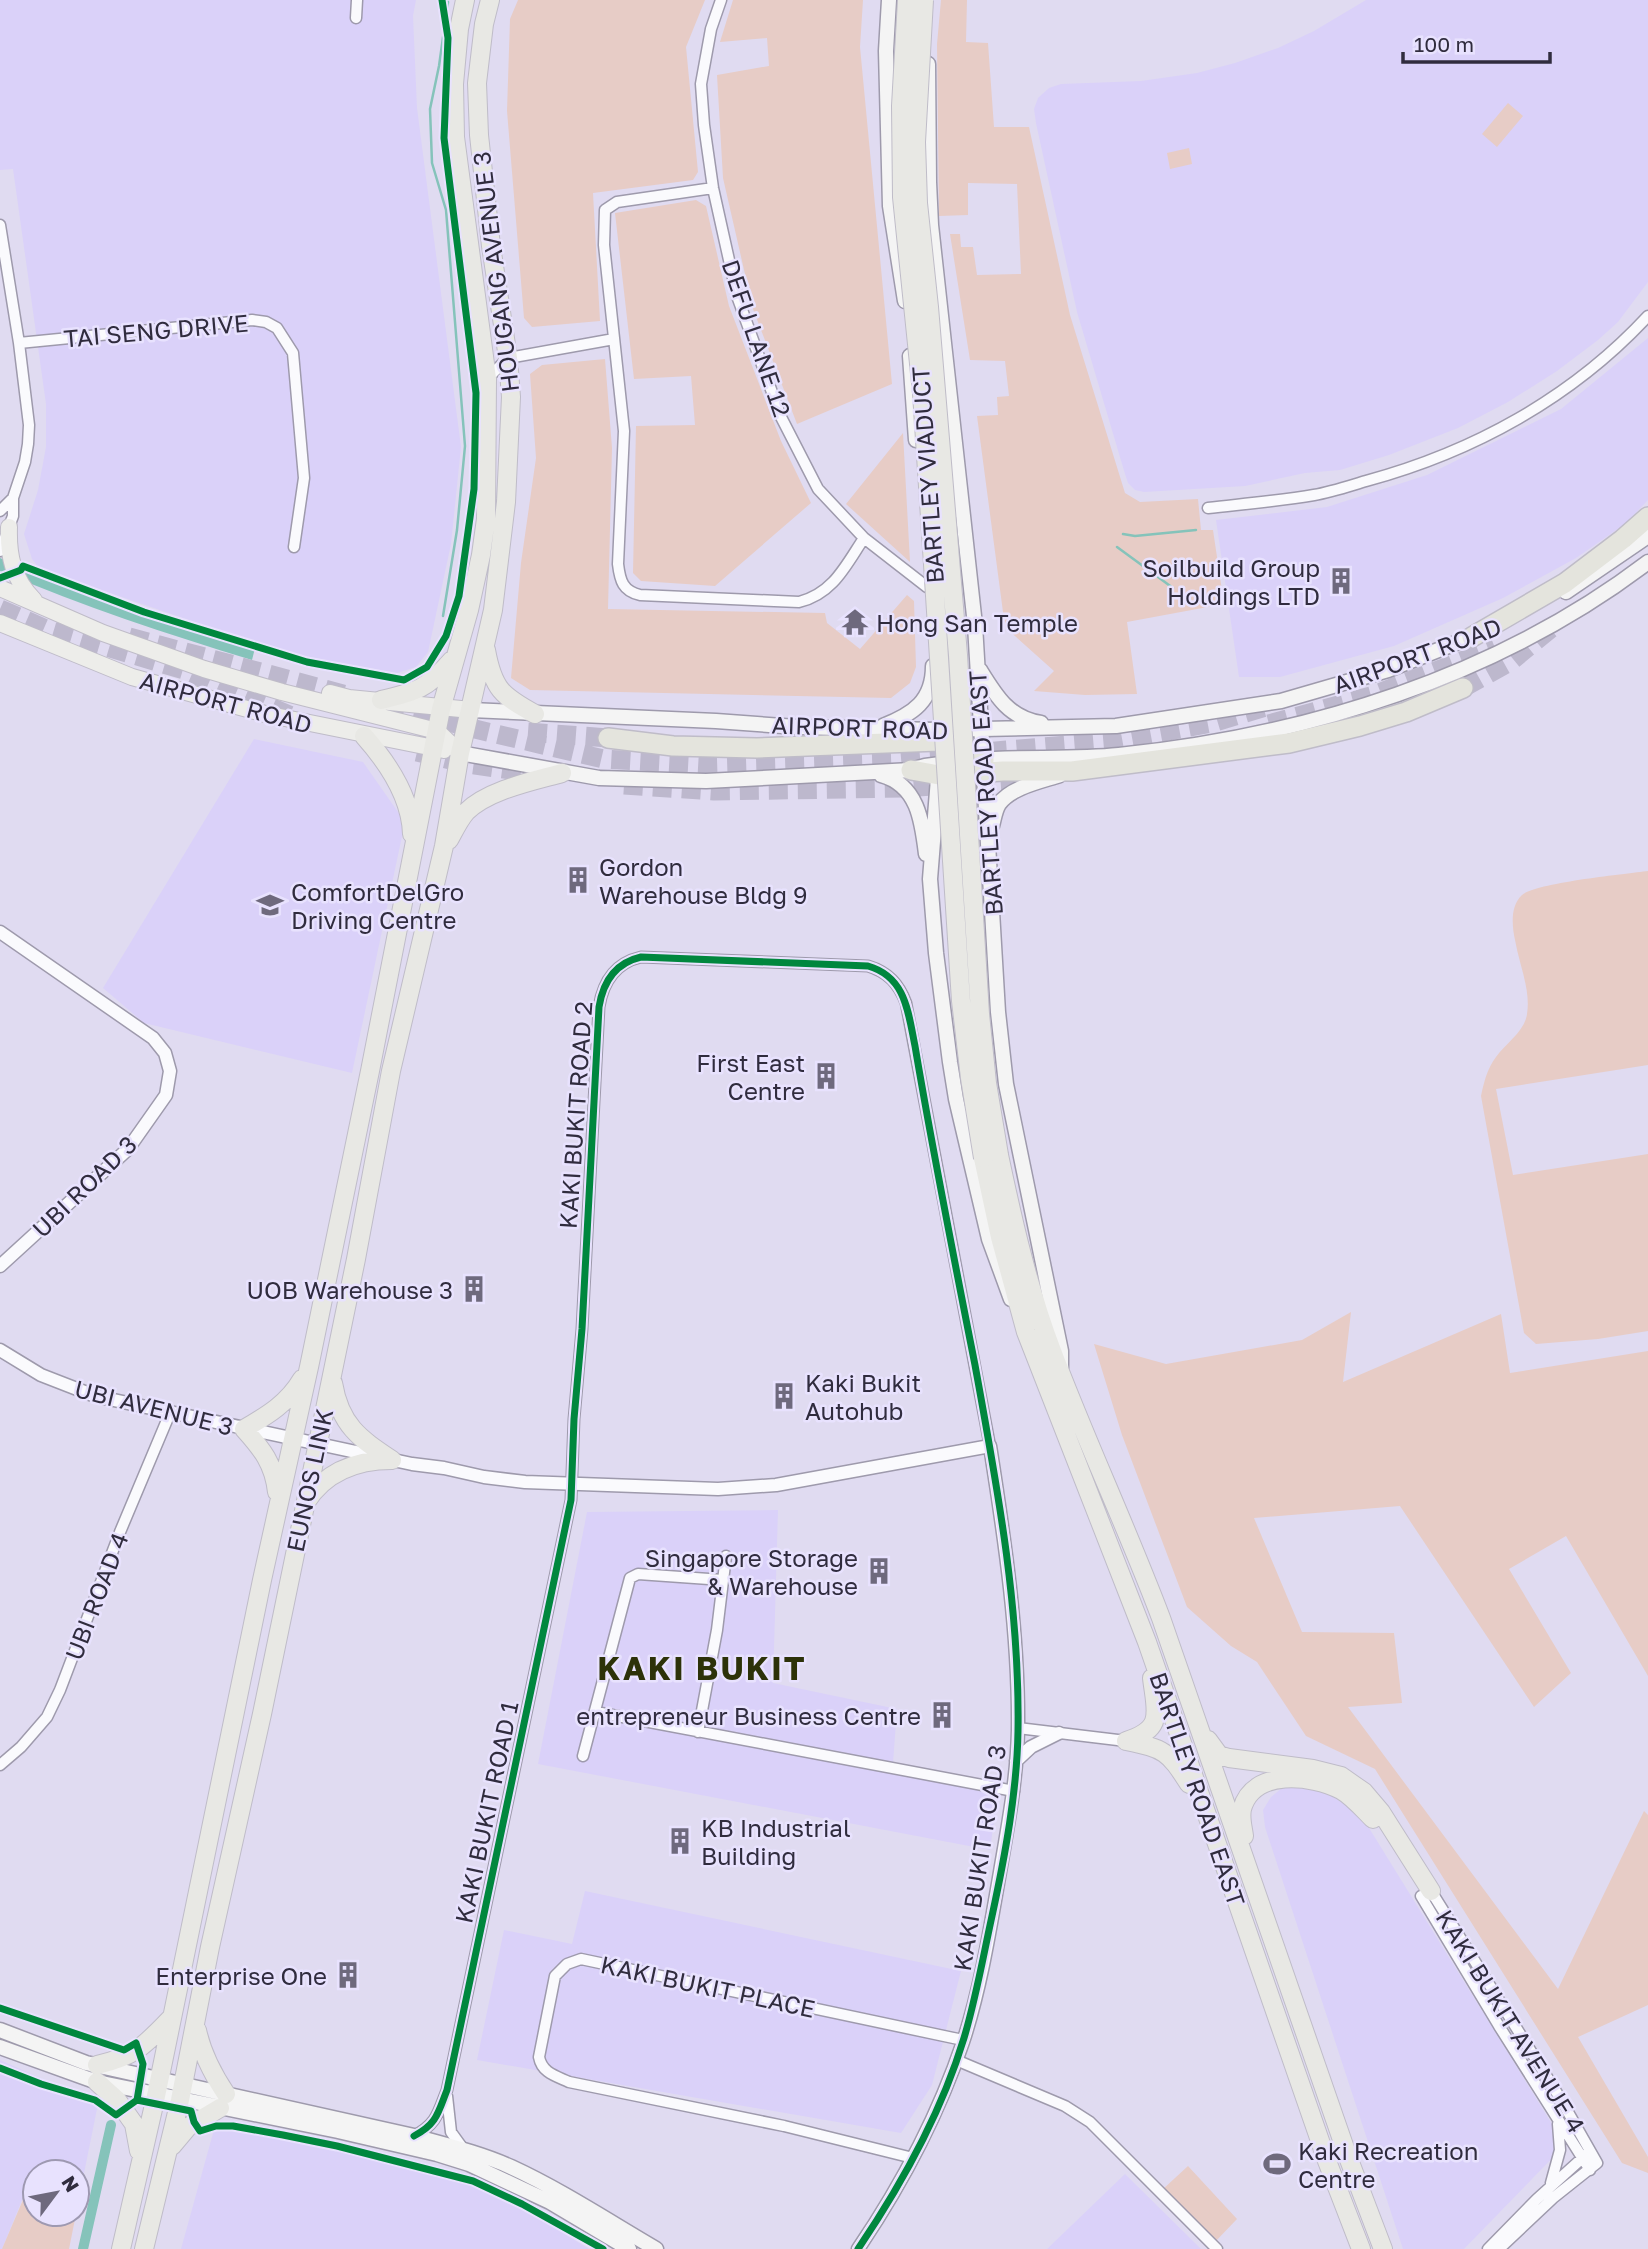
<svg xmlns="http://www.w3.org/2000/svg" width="1648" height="2249" font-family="'Golos Text',sans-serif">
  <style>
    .built { fill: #dad1f9 }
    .green { fill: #e7ccc6 }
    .water { fill: #85c3ba }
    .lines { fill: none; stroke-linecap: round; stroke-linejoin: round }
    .stream { stroke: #85c3ba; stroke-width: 2.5 }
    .canal { stroke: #85c3ba; stroke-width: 10 }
    .motorway-tunnel { stroke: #bdb8cd; stroke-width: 19; stroke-dasharray: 19 10; stroke-linecap: butt }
    .minor-casing { stroke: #9e9aac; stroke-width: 13 }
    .tertiary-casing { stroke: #9e9aac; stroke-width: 15 }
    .secondary-casing { stroke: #9e9aac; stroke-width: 17 }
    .primary-casing { stroke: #bfbcc8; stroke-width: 18 }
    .trunk-casing { stroke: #bfbcc8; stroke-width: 20 }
    .motorway-casing { stroke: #bfbcc8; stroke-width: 22 }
    .minor { stroke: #fafafd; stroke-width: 10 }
    .tertiary { stroke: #fafafd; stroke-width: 12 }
    .secondary { stroke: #f4f4f4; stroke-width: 14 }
    .primary { stroke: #ededea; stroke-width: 16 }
    .trunk { stroke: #e8e8e4; stroke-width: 18 }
    .motorway { stroke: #e4e4dd; stroke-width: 19 }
    .trunk-bridge-casing { stroke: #bfbcc8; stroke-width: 20; stroke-linecap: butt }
    .trunk-bridge { stroke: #e8e8e4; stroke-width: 18 }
    .cycleway-casing { stroke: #e8e2fe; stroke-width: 11 }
    .cycleway { stroke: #00873e; stroke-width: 7 }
    .labels { text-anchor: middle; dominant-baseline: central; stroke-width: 5; stroke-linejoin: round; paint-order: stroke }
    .street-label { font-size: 24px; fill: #302c3e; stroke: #e8e2fe }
    .poi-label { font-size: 24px; fill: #302c3e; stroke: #e8e2fe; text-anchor: end }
    .district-label { font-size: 32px; font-weight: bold; letter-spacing: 2px; fill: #2d3209; stroke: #e8e2fe }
  </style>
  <rect width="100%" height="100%" fill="#e0dbf1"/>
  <!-- built -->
  <path class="built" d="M 0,0 L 416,0 L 413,16 L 417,108 L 461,447 L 451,544 L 428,652 L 416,667 L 397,673 L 282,652 L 40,569 L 32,559 L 24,534 L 38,490 L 46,447 L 46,404 L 13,169 L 0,170 Z
    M 1366,0 L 1648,0 L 1648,282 L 1618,322 L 1598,340 L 1557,371 L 1508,402 L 1458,428 L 1389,455 L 1340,470 L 1305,473 L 1245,486 L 1144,492 L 1135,490 L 1128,483 L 1125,474 L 1077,312 L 1036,123 L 1034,109 L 1038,98 L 1049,88 L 1061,84 L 1141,81 L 1197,73 L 1235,63 L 1278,48 L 1314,31 Z
    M 1648,338 L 1648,500 L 1625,524 L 1576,558 L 1503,598 L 1394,646 L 1280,677 L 1239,677 L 1216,520 L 1327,507 L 1427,475 L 1561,409 Z
    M 254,739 L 363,762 L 405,822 L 352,1073 L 144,1023 L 103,988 Z
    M 778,1510 L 773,1683 L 897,1709 L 893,1763 L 999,1785 L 990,1850 L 538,1764 L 587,1512 Z
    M 1302,1783 L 1330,1795 L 1361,1815 L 1565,2145 L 1464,2249 L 1403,2249 L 1265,1827 L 1263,1810 L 1271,1797 L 1282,1788 Z
    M 585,1891 L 961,1971 L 932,2085 L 901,2133 L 477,2060 L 504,1930 L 572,1944 Z
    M 0,2060 L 98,2104 L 77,2208 L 77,2172 L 35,2172 L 35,2192 L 27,2188 L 2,2249 L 0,2249 Z
    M 243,2122 L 499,2193 L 589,2249 L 181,2249 L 215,2126 Z
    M 1125,2174 L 1201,2249 L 1047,2249 Z"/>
  <!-- green -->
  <path class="green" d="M 518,0 L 705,0 L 686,47 L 698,172 L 693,180 L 593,193 L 600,321 L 532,327 L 524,318 L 507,111 L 510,19 Z
    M 733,0 L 863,0 L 860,47 L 892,384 L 797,424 L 753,309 L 723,178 L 717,75 L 769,66 L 767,38 L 720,42 Z
    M 941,0 L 967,0 L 966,42 L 988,43 L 994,127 L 1029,127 L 1070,315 L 1125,493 L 1140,502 L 1198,499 L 1201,530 L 1213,530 L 1224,604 L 1127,622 L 1137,694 L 1085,695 L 1034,691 L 1054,671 L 1005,627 L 977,416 L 998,415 L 997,397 L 1009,396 L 1005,361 L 970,360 L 950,234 L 960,234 L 961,247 L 973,247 L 977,275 L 1021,274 L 1017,184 L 968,183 L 968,215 L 939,216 L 937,44 Z
    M 1508,103 L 1523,116 L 1497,147 L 1482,134 Z
    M 1189,148 L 1192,164 L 1170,169 L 1167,153 Z
    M 696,200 L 706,206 L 729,306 L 781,441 L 811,503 L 715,586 L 641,581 L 633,573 L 636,426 L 695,425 L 691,376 L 634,379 L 615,213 Z
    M 605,359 L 612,448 L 608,609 L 825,613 L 827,623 L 860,649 L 907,595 L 914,601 L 916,667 L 910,683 L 891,698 L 530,690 L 511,678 L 521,563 L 536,458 L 530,374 L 542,365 Z
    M 903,433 L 910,562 L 846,504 Z
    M 1648,871 L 1648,1065 L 1496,1089 L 1513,1175 L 1648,1154 L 1648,1331 L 1598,1339 L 1536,1344 L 1524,1333 L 1481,1096 C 1484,1082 1487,1069 1496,1057 C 1506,1043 1525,1031 1527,1014 C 1531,990 1519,964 1515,940 C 1512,926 1510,906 1522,895 C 1535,883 1625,874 1648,871 Z
    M 1351,1312 L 1343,1382 L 1501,1314 L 1510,1373 L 1648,1351 L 1648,1676 L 1566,1536 L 1509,1569 L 1571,1673 L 1534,1707 L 1400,1506 L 1254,1518 L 1302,1632 L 1394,1633 L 1402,1703 L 1348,1707 L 1558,1989 L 1644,1811 L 1648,1815 L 1648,2005 L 1578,2037 L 1648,2157 L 1648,2173 L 1622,2163 L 1375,1769 L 1306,1736 L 1257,1662 L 1231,1646 L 1187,1607 L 1122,1435 L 1094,1344 L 1166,1364 L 1302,1340 Z
    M 1188,2166 L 1237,2219 L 1214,2243 L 1162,2190 Z
    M 28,2188 L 35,2192 L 35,2214 L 76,2214 L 69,2249 L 2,2249 Z"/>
  <!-- water -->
  <path class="water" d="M 0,558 L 147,615 L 255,648 L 252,660 C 167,634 82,606 0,571 Z"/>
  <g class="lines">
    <!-- stream -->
    <path class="stream" d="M 1123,534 L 1135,536 L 1196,530
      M 1117,547 L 1173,588
      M 443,616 L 457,530 L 465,446 L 446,210 L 432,163 L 430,109 L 439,66 L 448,2"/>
    <!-- canal -->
    <path class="canal" d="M 83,2249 L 111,2125"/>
    <!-- motorway-tunnel -->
    <path class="motorway-tunnel" d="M 0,609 L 46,629 L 184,670 L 294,717
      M 129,637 L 347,695
      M 1463,688 L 1510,662 L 1554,626
      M 386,705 L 475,729 L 603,759 L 709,765 L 900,759 L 1114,741 L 1212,723 L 1269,706
      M 1269,724 L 1371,696 L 1495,648
      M 528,732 L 608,738
      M 417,752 L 467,764 L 553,776
      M 624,785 L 714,791 L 905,788 L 1011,780 L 1031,776"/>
    <defs>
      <path id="minor" d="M 721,0 L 711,29 L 701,84 L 704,125 L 713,188 L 737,296 L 781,417 L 818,489 L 864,538 L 927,587
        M 356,18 L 357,0
        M 713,188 L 617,202 L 605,210 L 604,245 L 624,431 L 618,564 C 620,581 623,591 640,595 L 799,602 C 833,594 846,565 864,538
        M 0,225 L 19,343 L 29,425 L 28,444 L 25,462 L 13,498 L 13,516 L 0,551
        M 19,343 L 252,320 L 266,322 L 277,328 L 293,353 L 304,478 L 294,547
        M 487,379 L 508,358 L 614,339
        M 1208,508 C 1243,504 1279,501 1314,495 C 1331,492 1349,486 1366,481 C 1473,452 1572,398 1648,316
        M 0,511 L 13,498
        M 596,1712 L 1014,1791
        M 1018,1728 L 1126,1741
        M 698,1732 L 717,1630 L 726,1556
        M 583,1756 L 630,1578 L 638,1574 L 723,1580
        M 0,1765 L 21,1747 L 47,1717 L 60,1690 L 120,1532 L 170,1413
        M 1431,1891 L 1560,2098 L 1597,2163 L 1553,2198 L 1499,2249
        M 1421,1896 L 1499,2026 L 1590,2170
        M 956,2060 L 1065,2106 L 1090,2122 L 1217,2249
        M 447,2096 L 451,2132 L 464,2150
        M 414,2136 C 437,2124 438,2113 447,2090 L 571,1500 L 574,1419 L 582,1329 L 599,1007 C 603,982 615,963 641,957 L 868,966 C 888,972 899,984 906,1003 L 990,1446
        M 913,2158 L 784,2126 L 569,2082 C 556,2076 542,2073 539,2057 L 555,1976 L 567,1964 L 581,1959 L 963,2040
        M 1551,2183 L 1560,2150 L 1558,2124
        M 1488,2249 L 1537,2199 L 1588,2153"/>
      <path id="tertiary" d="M 0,932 L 153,1038 L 165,1053 L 170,1071 L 166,1095 L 159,1105 L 128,1149 L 0,1266
        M 0,1350 L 41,1375 L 95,1396 L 412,1464 L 444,1468 L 484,1477 L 525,1482 L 718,1489 L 776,1485 L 990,1446 C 1005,1541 1019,1635 1018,1730 C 1017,1778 1008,1825 1000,1872 C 990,1929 981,1987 963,2042 C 938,2116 902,2184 858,2249
        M 1016,1761 L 1031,1747 L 1059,1733"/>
      <path id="secondary" d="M 889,0 L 886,51 L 890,206 L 905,301
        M 928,64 L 929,182 L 931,225 L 975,625 L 998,1012 L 1006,1084 L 1061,1351 L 1061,1368
        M 910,356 L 916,440
        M 1566,592 L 1648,536
        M 980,670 C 996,696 1009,718 1041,723
        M 471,710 L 716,721 L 797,727 L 937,730 L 1116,726 L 1281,701 L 1388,670 L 1481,633
        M 883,726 C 913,714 933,701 933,666
        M 460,753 L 599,778 L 706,781 L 911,770 L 925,766 L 956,762
        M 976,760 C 1023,756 1072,760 1119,755 C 1306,736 1497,677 1648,562
        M 939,766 L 930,879 L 936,953 L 950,1062 L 956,1099 L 989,1239 L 1011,1299
        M 881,775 C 918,785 922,821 926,854
        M 992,826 C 994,819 995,810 999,804 C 1011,787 1042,781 1060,775
        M 0,2030 L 86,2063 L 414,2136 C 446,2145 480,2153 511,2167 C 561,2190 608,2221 656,2249
        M 0,2047 L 97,2082 L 338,2131 L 437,2154 L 469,2164 L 550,2202 L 629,2249"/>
      <path id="primary" d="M 9,527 C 8,556 13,579 34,600
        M 0,588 L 103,633 L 204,669 L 282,692 L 437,731 L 460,753
        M 0,623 L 132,677 L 265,714 L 444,750
        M 330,693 L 349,698 L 471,710"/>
      <path id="trunk" d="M 486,650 C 493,689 502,696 535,714
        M 381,700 C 416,692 427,689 452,660
        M 364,736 C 387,762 411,798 412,834
        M 449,840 C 454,831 459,820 466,812 C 488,790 533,781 562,773
        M 999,1155 C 1013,1221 1028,1288 1052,1351 C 1086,1441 1127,1528 1161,1618 L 1348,2157 L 1383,2249
        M 983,1158 L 1000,1237 L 1026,1332 L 1147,1642 L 1327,2161 L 1361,2249
        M 333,1383 C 340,1425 359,1438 392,1460
        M 277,1492 C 274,1464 262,1449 244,1429 C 268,1415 288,1403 302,1379
        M 306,1502 C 326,1471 357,1460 392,1460
        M 1208,1740 L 1219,1755 L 1229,1758 L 1313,1769 L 1341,1776 L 1364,1792 L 1381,1812 L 1431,1891
        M 1126,1741 C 1165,1729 1156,1712 1152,1678
        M 1126,1741 C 1165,1749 1168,1751 1189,1784
        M 1244,1836 C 1243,1828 1240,1818 1242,1809 C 1253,1768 1312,1775 1341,1790 C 1353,1797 1363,1809 1373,1819
        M 197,2030 C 202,2054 212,2073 226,2094
        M 97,2065 C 136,2056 145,2045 172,2017
        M 97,2082 L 117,2100 L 134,2124 L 139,2151
        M 172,2146 L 188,2127 L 220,2108
        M 121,2249 L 156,2096 L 262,1580 L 309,1367 L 370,1071 L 441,709 L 469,610 L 481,555 L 486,519 L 487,379 L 455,137 L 454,84 L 459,29 L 465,0
        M 144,2249 L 180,2100 L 210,1947 L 262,1714 L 356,1259 L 391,1071 L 444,846 L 460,753 L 493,610 L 506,502 L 511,397 L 508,358 L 491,246 L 479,135 L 477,83 L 484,24 L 490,0"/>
      <path id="motorway" d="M 1472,637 L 1565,583 L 1623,539 L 1648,517
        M 608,738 L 673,746 L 757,748 L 938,741 L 984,760
        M 911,770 L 939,775 L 1003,771 L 1072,771 L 1289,743 L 1360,726 L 1406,712 L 1463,688"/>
    </defs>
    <!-- minor casing -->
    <use href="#minor" class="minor-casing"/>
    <!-- tertiary casing -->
    <use href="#tertiary" class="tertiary-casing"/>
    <!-- secondary casing -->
    <use href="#secondary" class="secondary-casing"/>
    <!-- primary casing -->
    <use href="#primary" class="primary-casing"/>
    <!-- trunk casing -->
    <use href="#trunk" class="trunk-casing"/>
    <!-- motorway casing -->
    <use href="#motorway" class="motorway-casing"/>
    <!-- minor -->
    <use href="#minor" class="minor"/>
    <!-- tertiary -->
    <use href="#tertiary" class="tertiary"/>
    <!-- secondary -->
    <use href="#secondary" class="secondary"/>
    <!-- primary -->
    <use href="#primary" class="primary"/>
    <!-- trunk -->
    <use href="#trunk" class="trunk"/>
    <!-- motorway -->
    <use href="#motorway" class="motorway"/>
    <defs>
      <path id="trunk-bridge" d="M 907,0 L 901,106 L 902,197 L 922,393 L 961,1001 L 970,1078 L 983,1158
        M 924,0 L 916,142 L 918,203 L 929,307 L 958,655 L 980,1014 L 987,1083 L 999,1155"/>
    </defs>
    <!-- trunk-bridge casing -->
    <use href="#trunk-bridge" class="trunk-bridge-casing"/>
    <!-- trunk-bridge -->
    <use href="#trunk-bridge" class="trunk-bridge"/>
    <defs>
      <path id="cycleway" d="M 0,578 L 21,570 L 23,566 L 144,612 L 307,662 L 404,680 L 427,667 L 446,636 L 459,596 L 474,489 L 476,393 L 444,138 L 448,38 L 442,0
        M 0,2008 L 124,2050 L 136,2043 L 143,2064 L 137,2100 L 116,2115 L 95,2100 L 41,2084 L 0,2068
        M 137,2100 L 191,2111 L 194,2122 L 200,2131 L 216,2126 L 233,2126 L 283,2135 L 337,2146 L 473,2181 L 522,2204 L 603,2249
        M 414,2136 C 437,2124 438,2113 447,2090 L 571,1500 L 574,1419 L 582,1329 L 599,1007 C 603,982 615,963 641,957 L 868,966 C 906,977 908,1012 915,1046 C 933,1153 954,1259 975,1365 C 997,1486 1020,1607 1018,1731 C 1017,1792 1005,1856 992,1916 C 983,1957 976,1998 964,2038 C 941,2114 902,2184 858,2249"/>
    </defs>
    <!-- cycleway casing -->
    <use href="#cycleway" class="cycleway-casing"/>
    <!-- cycleway -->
    <use href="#cycleway" class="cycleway"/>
  </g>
  <!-- icons -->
  <defs>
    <symbol id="building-bare" viewBox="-9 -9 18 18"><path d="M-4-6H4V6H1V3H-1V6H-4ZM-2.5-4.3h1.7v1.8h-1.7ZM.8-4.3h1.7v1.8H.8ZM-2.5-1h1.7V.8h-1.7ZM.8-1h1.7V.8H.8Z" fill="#6e697d" stroke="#e8e2fe" stroke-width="2.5" paint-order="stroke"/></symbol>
    <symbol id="temple-bare" viewBox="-9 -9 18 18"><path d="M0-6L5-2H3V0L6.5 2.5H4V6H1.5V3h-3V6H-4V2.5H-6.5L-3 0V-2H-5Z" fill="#6e697d" stroke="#e8e2fe" stroke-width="2.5" paint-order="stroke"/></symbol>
    <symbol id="school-bare" viewBox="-9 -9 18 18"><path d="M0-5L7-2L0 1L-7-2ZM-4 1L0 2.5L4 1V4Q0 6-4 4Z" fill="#6e697d" stroke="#e8e2fe" stroke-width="2.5" paint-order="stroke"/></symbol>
    <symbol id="stadium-bare" viewBox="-9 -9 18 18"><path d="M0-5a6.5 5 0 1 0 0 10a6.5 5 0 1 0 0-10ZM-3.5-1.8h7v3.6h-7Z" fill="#6e697d" stroke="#e8e2fe" stroke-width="2.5" paint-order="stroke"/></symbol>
  </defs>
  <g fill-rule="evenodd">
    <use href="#building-bare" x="1322" y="562" width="38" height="38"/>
    <use href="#temple-bare" x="836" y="603" width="38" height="38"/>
    <use href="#building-bare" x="559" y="861" width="38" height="38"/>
    <use href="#school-bare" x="251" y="886" width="38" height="38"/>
    <use href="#building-bare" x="807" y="1057" width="38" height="38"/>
    <use href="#building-bare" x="455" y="1270" width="38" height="38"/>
    <use href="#building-bare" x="765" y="1377" width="38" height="38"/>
    <use href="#building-bare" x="860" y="1552" width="38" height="38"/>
    <use href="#building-bare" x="923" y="1696" width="38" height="38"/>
    <use href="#building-bare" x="661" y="1822" width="38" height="38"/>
    <use href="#building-bare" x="329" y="1956" width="38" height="38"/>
    <use href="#stadium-bare" x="1258" y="2145" width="38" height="38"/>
  </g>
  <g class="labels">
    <!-- street labels -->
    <g class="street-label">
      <text transform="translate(495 272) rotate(-97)">HOUGANG AVENUE 3</text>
      <text transform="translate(156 330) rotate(-5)">TAI SENG DRIVE</text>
      <text transform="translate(757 338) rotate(71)">DEFU LANE 12</text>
      <text transform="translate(927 475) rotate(-94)">BARTLEY VIADUCT</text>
      <text transform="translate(1417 655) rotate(-20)">AIRPORT ROAD</text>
      <text transform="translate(226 702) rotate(15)">AIRPORT ROAD</text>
      <text transform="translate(860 727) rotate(2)">AIRPORT ROAD</text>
      <text transform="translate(985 793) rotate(-94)">BARTLEY ROAD EAST</text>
      <text transform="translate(575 1115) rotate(-86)">KAKI BUKIT ROAD 2</text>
      <text transform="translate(84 1186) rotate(-44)">UBI ROAD 3</text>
      <text transform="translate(154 1407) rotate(14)">UBI AVENUE 3</text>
      <text transform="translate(309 1480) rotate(-78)">EUNOS LINK</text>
      <text transform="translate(96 1596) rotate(-69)">UBI ROAD 4</text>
      <text transform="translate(1198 1789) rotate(71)">BARTLEY ROAD EAST</text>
      <text transform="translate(486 1812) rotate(-78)">KAKI BUKIT ROAD 1</text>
      <text transform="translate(979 1858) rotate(-81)">KAKI BUKIT ROAD 3</text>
      <text transform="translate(708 1986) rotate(12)">KAKI BUKIT PLACE</text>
      <text transform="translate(1511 2021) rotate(58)">KAKI BUKIT AVENUE 4</text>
    </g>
    <!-- poi labels -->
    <g class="poi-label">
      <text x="1320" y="567">Soilbuild Group<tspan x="1320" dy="28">Holdings LTD</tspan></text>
      <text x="876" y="622" text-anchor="start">Hong San Temple</text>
      <text x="599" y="866" text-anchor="start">Gordon<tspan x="599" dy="28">Warehouse Bldg 9</tspan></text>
      <text x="291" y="891" text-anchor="start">ComfortDelGro<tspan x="291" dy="28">Driving Centre</tspan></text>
      <text x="805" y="1062">First East<tspan x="805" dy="28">Centre</tspan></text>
      <text x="453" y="1289">UOB Warehouse 3</text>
      <text x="805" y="1382" text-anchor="start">Kaki Bukit<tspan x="805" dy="28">Autohub</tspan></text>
      <text x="858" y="1557">Singapore Storage<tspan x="858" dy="28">&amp; Warehouse</tspan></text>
      <text x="921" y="1715">entrepreneur Business Centre</text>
      <text x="701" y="1827" text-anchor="start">KB Industrial<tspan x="701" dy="28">Building</tspan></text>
      <text x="327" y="1975">Enterprise One</text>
      <text x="1298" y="2150" text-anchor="start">Kaki Recreation<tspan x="1298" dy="28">Centre</tspan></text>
    </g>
    <!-- district labels -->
    <g class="district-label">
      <text x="702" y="1668">KAKI BUKIT</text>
    </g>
  </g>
  <!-- north arrow -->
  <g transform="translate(56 2193) rotate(58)"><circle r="33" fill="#e8e2fe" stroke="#9e99b1" stroke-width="2"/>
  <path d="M0-5L12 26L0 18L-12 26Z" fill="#6e697d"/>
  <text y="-10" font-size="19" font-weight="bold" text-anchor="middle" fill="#302c3e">N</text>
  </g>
  <!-- scale -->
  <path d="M1403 52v10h147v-10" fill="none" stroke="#302c3e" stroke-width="3.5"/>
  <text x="1414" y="52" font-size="21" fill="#302c3e" stroke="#e8e2fe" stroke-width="5" paint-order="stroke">100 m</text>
</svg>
